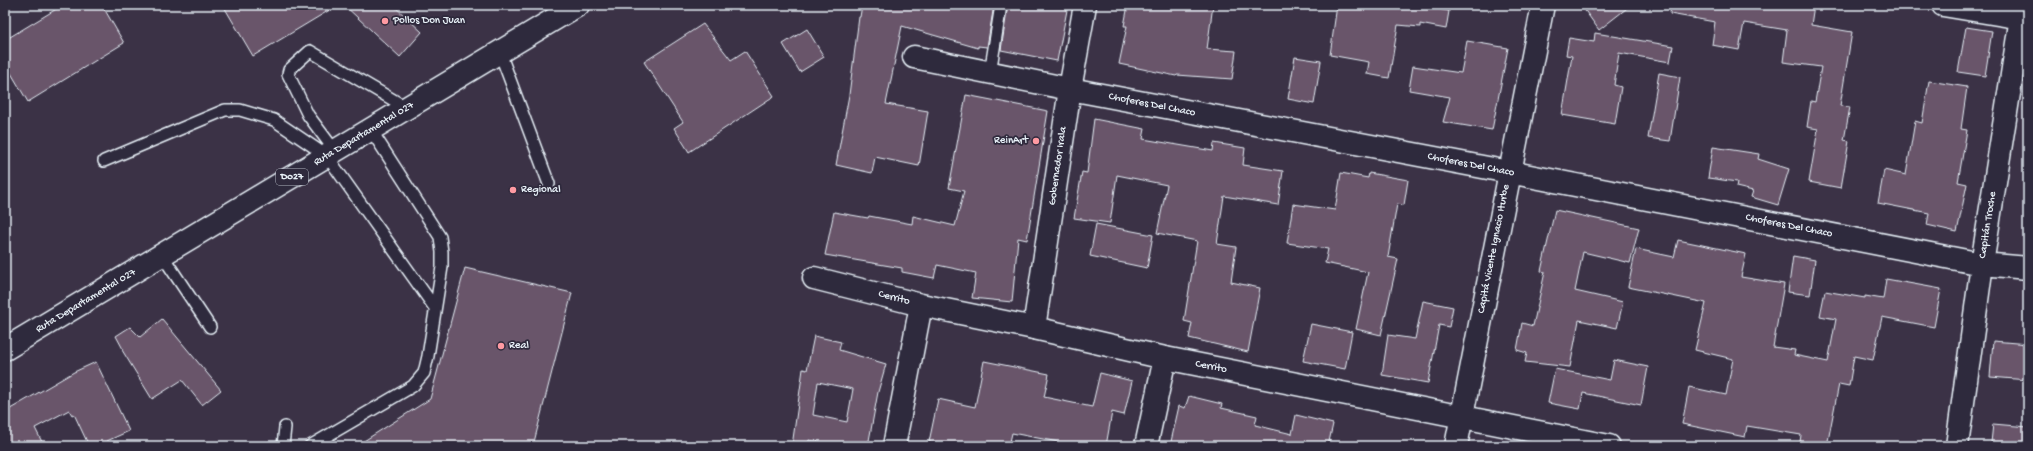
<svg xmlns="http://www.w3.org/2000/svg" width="2033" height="451" font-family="'Gochi Hand',sans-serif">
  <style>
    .building { fill: #69546a; stroke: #e8f1f8; fill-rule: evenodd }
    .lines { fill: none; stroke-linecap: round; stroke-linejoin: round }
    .service-casing { stroke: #e8f1f8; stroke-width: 14 }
    .minor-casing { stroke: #e8f1f8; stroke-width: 25 }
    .tertiary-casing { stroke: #e8f1f8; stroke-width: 25 }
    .primary-casing { stroke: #e8f1f8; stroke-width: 25 }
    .service { stroke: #2f2a3d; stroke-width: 11 }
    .minor { stroke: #2f2a3d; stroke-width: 22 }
    .tertiary { stroke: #2f2a3d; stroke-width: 22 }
    .primary { stroke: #2f2a3d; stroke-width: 22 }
    .poi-dot { fill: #ff9aa2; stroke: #2f2a3d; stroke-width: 1.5 }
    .labels { text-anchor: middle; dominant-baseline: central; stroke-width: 3.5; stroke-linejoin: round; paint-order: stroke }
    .shield { fill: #2f2a3d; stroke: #b0b5c0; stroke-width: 1 }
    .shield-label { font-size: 10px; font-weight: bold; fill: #e8f1f8 }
    .poi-label { font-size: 11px; fill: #e8f1f8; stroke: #2f2a3d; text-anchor: start }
    .street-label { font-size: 11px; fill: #e8f1f8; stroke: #2f2a3d }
  </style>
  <rect width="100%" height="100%" fill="#3b3246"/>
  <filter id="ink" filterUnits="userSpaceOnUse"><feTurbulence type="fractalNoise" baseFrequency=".025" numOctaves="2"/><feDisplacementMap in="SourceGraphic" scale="8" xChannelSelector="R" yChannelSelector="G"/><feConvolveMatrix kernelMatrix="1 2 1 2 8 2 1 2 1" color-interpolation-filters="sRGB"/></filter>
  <g filter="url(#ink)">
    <!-- building -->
    <path class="building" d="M 63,5 L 102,5 L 124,43 L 28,102 L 5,63 L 5,40 Z
      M 223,5 L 338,5 L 253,56 Z
      M 344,5 L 393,5 L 422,32 L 400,57 Z
      M 862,5 L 994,5 L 987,47 L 978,46 L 978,48 L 902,26 L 886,104 L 928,111 L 919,166 L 875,157 L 872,173 L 836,165 L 849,95 L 859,17 L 860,17 Z
      M 1008,5 L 1068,5 L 1057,61 L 1001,50 Z
      M 1128,5 L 1213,5 L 1207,49 L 1236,51 L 1232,79 L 1177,75 L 1176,76 L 1119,64 L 1127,26 L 1124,26 Z
      M 1337,5 L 1425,5 L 1425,7 L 1449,11 L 1446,29 L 1420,24 L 1420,27 L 1398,25 L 1389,78 L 1367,74 L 1369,62 L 1330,55 Z
      M 1581,5 L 1631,5 L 1599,30 Z
      M 1671,5 L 1814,5 L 1811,25 L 1852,32 L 1840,106 L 1850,107 L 1844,140 L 1849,141 L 1841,188 L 1809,182 L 1818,129 L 1807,127 L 1811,101 L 1815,102 L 1821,67 L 1783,62 L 1787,30 L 1744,23 L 1739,50 L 1712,45 L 1715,22 L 1670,14 Z
      M 703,24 L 731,60 L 745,51 L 774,96 L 689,152 L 674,128 L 683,122 L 644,62 Z
      M 1966,27 L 1992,31 L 1985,76 L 1958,72 Z
      M 807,29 L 824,57 L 800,72 L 783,44 Z
      M 1595,33 L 1673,46 L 1670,62 L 1619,53 L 1614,85 L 1621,87 L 1615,124 L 1562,115 L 1572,56 L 1566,55 L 1569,38 L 1594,42 Z
      M 1467,41 L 1508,48 L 1492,130 L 1443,122 L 1450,97 L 1409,90 L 1413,66 L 1461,73 Z
      M 1295,57 L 1321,61 L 1314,104 L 1288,99 Z
      M 1659,73 L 1680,77 L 1670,141 L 1648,138 Z
      M 1929,81 L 1967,87 L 1961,129 L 1967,130 L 1958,182 L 1967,184 L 1957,232 L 1927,225 L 1929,213 L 1878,203 L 1884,170 L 1906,175 L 1915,121 L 1922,123 Z
      M 966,95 L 1048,111 L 1027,240 L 1018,238 L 1012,302 L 972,298 L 976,273 L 937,265 L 934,278 L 902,272 L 902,268 L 825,255 L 834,212 L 868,218 L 869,216 L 912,224 L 913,216 L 955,226 L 964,191 L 949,188 Z
      M 1094,119 L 1145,129 L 1143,139 L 1213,151 L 1214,143 L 1245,148 L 1243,165 L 1283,171 L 1278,205 L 1224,196 L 1217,244 L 1236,247 L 1231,282 L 1260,288 L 1248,352 L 1189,338 L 1192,323 L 1184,321 L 1197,241 L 1157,233 L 1167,185 L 1117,175 L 1110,223 L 1074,218 L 1082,172 L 1087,173 Z
      M 1713,147 L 1759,154 L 1758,159 L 1789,169 L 1778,205 L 1751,197 L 1753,191 L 1736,187 L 1737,182 L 1708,178 Z
      M 1341,173 L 1368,178 L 1369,173 L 1408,180 L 1404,205 L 1397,204 L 1388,257 L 1398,259 L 1381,335 L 1356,329 L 1368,272 L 1325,263 L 1328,249 L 1287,243 L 1293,204 L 1335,210 Z
      M 1555,210 L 1639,228 L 1630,263 L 1583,252 L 1575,291 L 1623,302 L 1617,328 L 1579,320 L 1570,367 L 1525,362 L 1527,353 L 1517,350 L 1522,323 L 1533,326 L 1545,272 L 1541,271 Z
      M 1096,224 L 1153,235 L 1147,268 L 1090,256 Z
      M 1678,240 L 1746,254 L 1741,277 L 1784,284 L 1773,347 L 1795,350 L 1794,355 L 1828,362 L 1836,319 L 1820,316 L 1825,291 L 1865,298 L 1865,296 L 1883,299 L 1886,279 L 1941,289 L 1934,327 L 1882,317 L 1873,360 L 1854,356 L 1849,386 L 1839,384 L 1827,446 L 1800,442 L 1801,435 L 1747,426 L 1745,437 L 1682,424 L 1689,387 L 1726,395 L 1733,359 L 1695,350 L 1706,303 L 1628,287 L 1636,249 L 1674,257 Z
      M 1793,256 L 1815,260 L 1810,295 L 1788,292 Z
      M 465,268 L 572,293 L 533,446 L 356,446 L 430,399 Z
      M 1423,301 L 1453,307 L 1449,327 L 1439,325 L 1428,383 L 1382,375 L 1388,335 L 1415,339 Z
      M 162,319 L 221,390 L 202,405 L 182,380 L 152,399 L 122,350 L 123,349 L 116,336 L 130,327 L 140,337 Z
      M 1311,324 L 1352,332 L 1345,369 L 1303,361 Z
      M 814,336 L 841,342 L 839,350 L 886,364 L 878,392 L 868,446 L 841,446 L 809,440 L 808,446 L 792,446 L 803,369 L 807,370 ZM 818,382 L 853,389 L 847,422 L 813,415 Z
      M 1993,341 L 2028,344 L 2028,380 L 1990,377 Z
      M 1614,360 L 1648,367 L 1641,405 L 1583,393 L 1580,409 L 1548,403 L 1555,369 L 1610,380 Z
      M 984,361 L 1049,374 L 1044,397 L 1092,407 L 1100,373 L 1132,381 L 1124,415 L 1112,412 L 1106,446 L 1079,446 L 1012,433 L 1009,446 L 949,446 L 929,442 L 938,399 L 975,407 Z
      M 96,362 L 129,431 L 96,446 L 89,446 L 74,414 L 72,415 L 69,410 L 35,428 L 44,446 L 5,446 L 5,412 L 74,372 Z
      M 1189,396 L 1222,404 L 1221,408 L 1257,416 L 1255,425 L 1292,434 L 1296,415 L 1333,424 L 1328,446 L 1170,446 L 1179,406 L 1185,408 Z
      M 1993,424 L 2028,427 L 2028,446 L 2002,446 L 2002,444 L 1991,443 Z"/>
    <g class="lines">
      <defs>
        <path id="service" d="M 500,53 L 549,184
          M 990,73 L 1001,5
          M 335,151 L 308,115 L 288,74 L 289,70 L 310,51 L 407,108
          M 104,161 L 225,110 L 240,110 L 274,120 L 327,156 L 435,308
          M 162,255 L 210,327
          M 283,446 L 285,427
          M 310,446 L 413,386 L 424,373 L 428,356 L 442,267 L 442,252 L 440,237 L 371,130"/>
        <path id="minor" d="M 914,57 L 1070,89 L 1509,172 L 1982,264 L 2028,268
          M 814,278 L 921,305 L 1034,328
          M 894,446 L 921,305
          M 1146,446 L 1165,358
          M 1456,446 L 1543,5
          M 1957,446 L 1982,264 L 2023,5"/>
        <path id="tertiary" d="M 1085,5 L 1070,89 L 1034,328 L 1165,358 L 1609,446
          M 1943,5 L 2028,19"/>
        <path id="primary" d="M 5,349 L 578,5"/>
      </defs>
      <!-- service casing -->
      <use href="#service" class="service-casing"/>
      <!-- minor casing -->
      <use href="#minor" class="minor-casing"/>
      <!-- tertiary casing -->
      <use href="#tertiary" class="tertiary-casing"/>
      <!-- primary casing -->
      <use href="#primary" class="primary-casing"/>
      <!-- service -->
      <use href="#service" class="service"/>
      <!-- minor -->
      <use href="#minor" class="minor"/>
      <!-- tertiary -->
      <use href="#tertiary" class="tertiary"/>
      <!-- primary -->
      <use href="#primary" class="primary"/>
    </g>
  </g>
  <!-- markers -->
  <g class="poi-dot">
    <circle cx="385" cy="21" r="4"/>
    <circle cx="1036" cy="141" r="4"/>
    <circle cx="513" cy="190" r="4"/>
    <circle cx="501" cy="346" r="4"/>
  </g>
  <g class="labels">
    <!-- shield labels -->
    <rect class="shield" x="276" y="169" width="32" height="16" rx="3"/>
    <g class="shield-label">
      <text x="292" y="177">D027</text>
    </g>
    <!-- poi labels -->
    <g class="poi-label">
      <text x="393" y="21">Pollos Don Juan</text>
      <text x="1028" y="141" text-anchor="end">ReinArt</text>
      <text x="521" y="190">Regional</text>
      <text x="509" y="346">Real</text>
    </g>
    <!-- street labels -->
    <g class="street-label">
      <text transform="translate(1152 105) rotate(11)">Choferes Del Chaco</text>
      <text transform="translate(364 134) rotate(-31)">Ruta Departamental 027</text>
      <text transform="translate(1471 165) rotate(11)">Choferes Del Chaco</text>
      <text transform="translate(1058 166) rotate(-82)">Gobernador Irala</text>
      <text transform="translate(1988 225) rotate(-81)">Capitán Troche</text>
      <text transform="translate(1789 226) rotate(11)">Choferes Del Chaco</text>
      <text transform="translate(1494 249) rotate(-79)">Capitá Vicente Ignacio Iturbe</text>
      <text transform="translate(894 298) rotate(14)">Cerrito</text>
      <text transform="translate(86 301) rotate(-31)">Ruta Departamental 027</text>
      <text transform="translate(1211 367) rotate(11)">Cerrito</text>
    </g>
  </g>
  <!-- margin -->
  <rect width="2033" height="451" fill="none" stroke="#2f2a3d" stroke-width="20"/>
  <rect x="10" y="10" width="2013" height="431" fill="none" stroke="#e8f1f8" stroke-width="1.5" filter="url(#ink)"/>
</svg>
